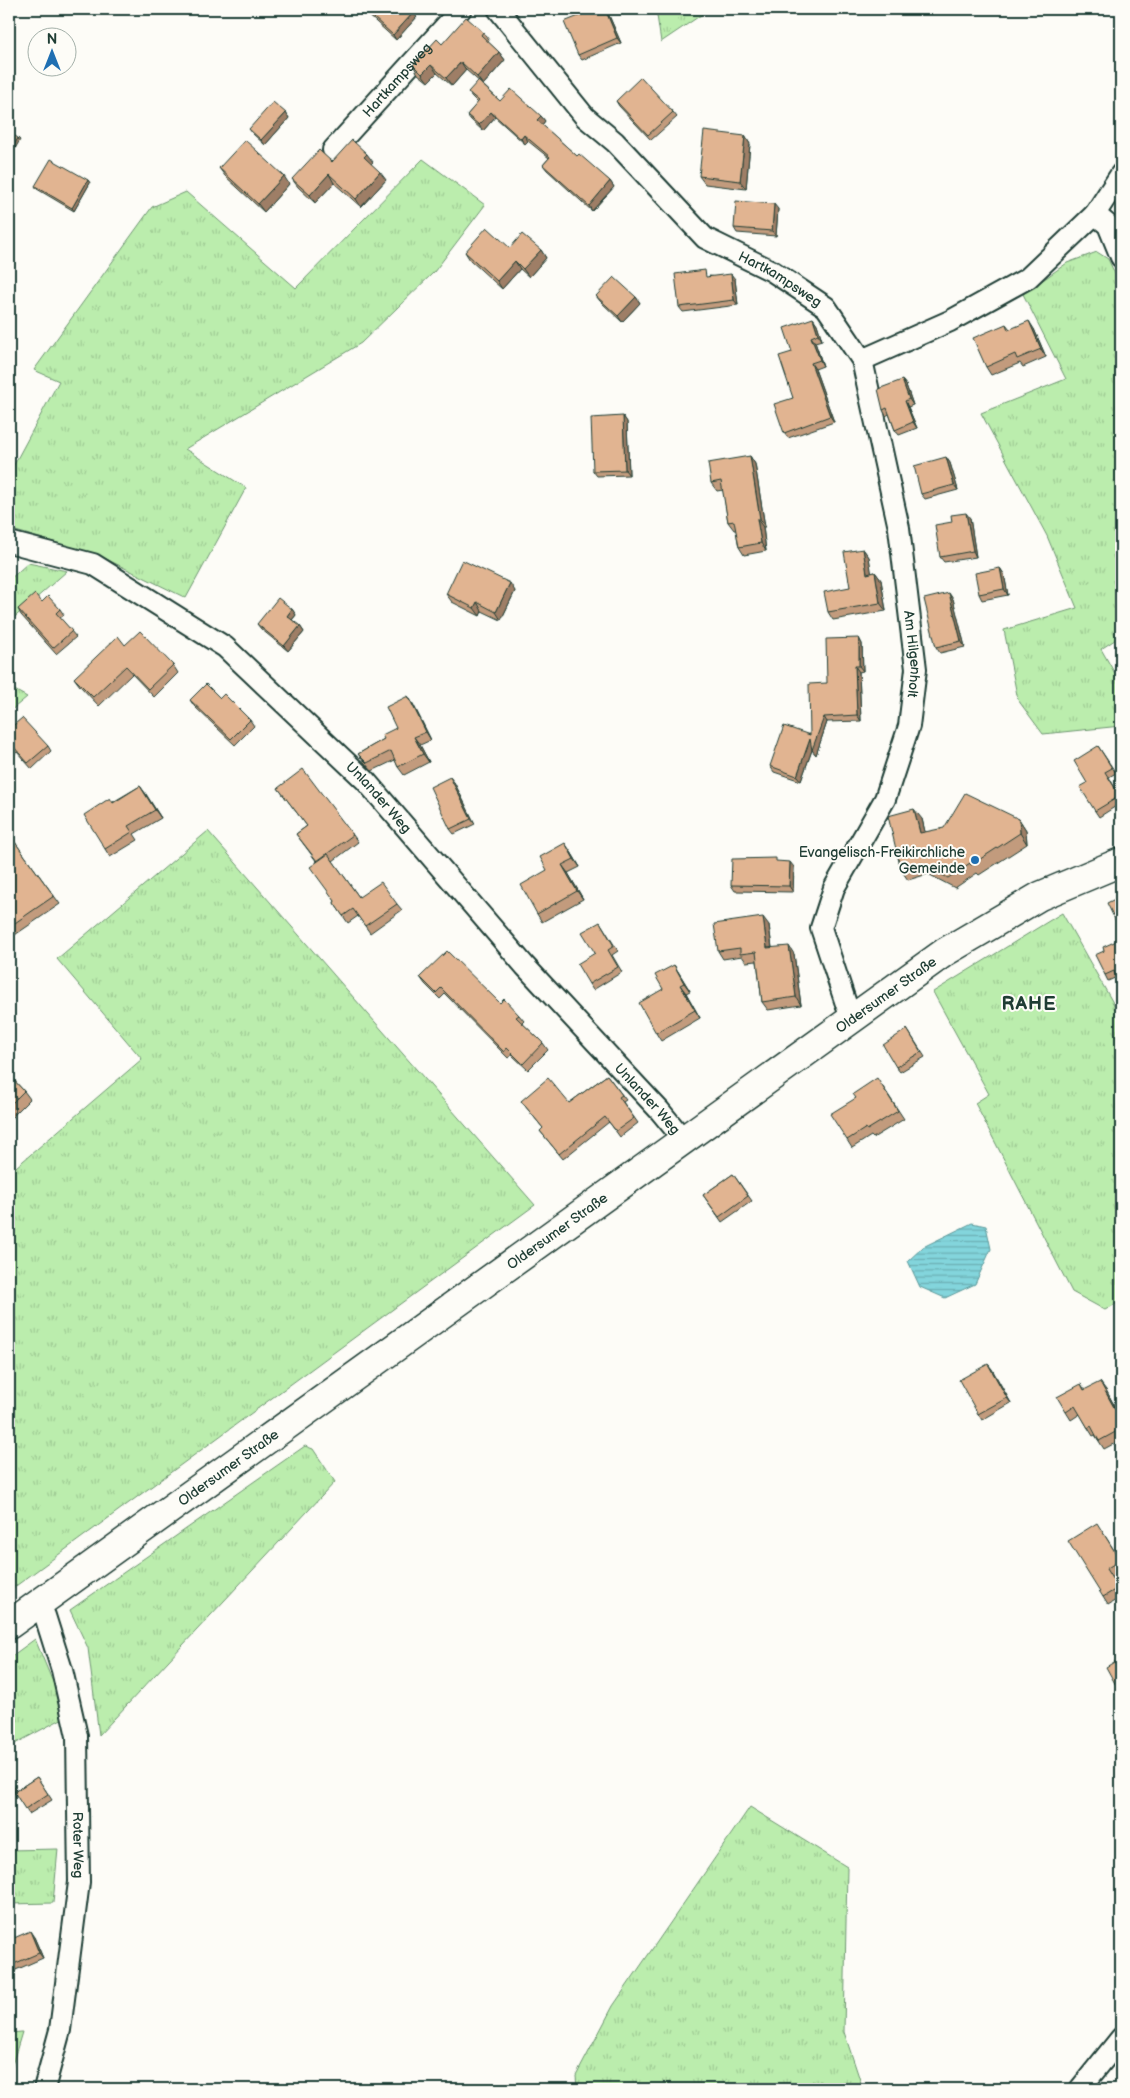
<svg xmlns="http://www.w3.org/2000/svg" width="1130" height="2098" font-family="'Balsamiq Sans',sans-serif">
  <style>
    .grass { fill: url(#grass-tufts); stroke: #6d9570 }
    .water { fill: url(#water-rules); stroke: #5b9899 }
    .lines { fill: none; stroke-linecap: round; stroke-linejoin: round }
    .street-casing { stroke: #1f3d34; stroke-width: 24 }
    .secondary-casing { stroke: #1f3d34; stroke-width: 31 }
    .street { stroke: #fdfcf7; stroke-width: 20 }
    .secondary { stroke: #fdfcf7; stroke-width: 28 }
    .wall { fill: #c29b7d; stroke: #1f3d34 }
    .shaded-wall { fill: #9e7e66; stroke: #1f3d34 }
    .building { fill: #e1b491; stroke: #1f3d34 }
    .poi-dot { fill: #1f6fb2; stroke: #fdfcf7; stroke-width: 2 }
    .labels { text-anchor: middle; dominant-baseline: central; stroke-width: 4; stroke-linejoin: round; paint-order: stroke }
    .street-label { font-size: 14px; fill: #1f3d34; stroke: #fdfcf7 }
    .poi-label { font-size: 14px; fill: #1f3d34; stroke: #fdfcf7; text-anchor: end }
    .district-label { font-size: 19px; font-weight: bold; letter-spacing: 1px; fill: #1f3d34; stroke: #fdfcf7 }
  </style>
  <defs>
    <pattern id="grass-tufts" width="24" height="20" patternUnits="userSpaceOnUse" patternTransform="scale(1.25)"><rect width="24" height="20" fill="#bbedad"/><path d="M3 7l-1-3M5 7V3M7 7l1-3M15 17l-1-3M17 17v-4M19 17l1-3" fill="none" stroke="#a0cc95"/></pattern>
    <pattern id="water-rules" width="6" height="5" patternUnits="userSpaceOnUse" patternTransform="scale(1.25)"><rect width="6" height="5" fill="#83d5dc"/><path d="M0 2.5h6" fill="none" stroke="#6baeb3"/></pattern>
  </defs>
  <rect width="100%" height="100%" fill="#fdfcf7"/>
  <filter id="ink" filterUnits="userSpaceOnUse"><feTurbulence type="fractalNoise" baseFrequency=".02" numOctaves="2"/><feDisplacementMap in="SourceGraphic" scale="10" xChannelSelector="R" yChannelSelector="G"/><feConvolveMatrix kernelMatrix="1 2 1 2 8 2 1 2 1" color-interpolation-filters="sRGB"/></filter>
  <g filter="url(#ink)">
    <!-- grass -->
    <path class="grass" d="M 656,9 L 710,9 L 661,42 Z
      M 423,159 L 485,205 L 434,272 L 361,343 L 185,449 L 246,488 L 186,598 L 98,555 L 9,529 L 9,474 L 59,381 L 34,370 L 152,207 L 186,192 L 296,288 Z
      M 1097,252 L 1108,259 L 1121,286 L 1121,636 L 1101,649 L 1121,684 L 1121,726 L 1043,734 L 1018,700 L 1004,630 L 1077,608 L 1047,536 L 981,413 L 1066,379 L 1023,294 L 1067,263 Z
      M 28,563 L 67,571 L 9,622 L 9,580 Z
      M 9,687 L 27,697 L 9,712 Z
      M 208,831 L 535,1205 L 9,1591 L 9,1173 L 142,1059 L 57,959 Z
      M 1062,913 L 1121,1017 L 1121,1301 L 1105,1310 L 1072,1292 L 975,1103 L 989,1094 L 933,992 Z
      M 305,1446 L 313,1449 L 335,1482 L 99,1735 L 88,1648 L 70,1610 Z
      M 35,1639 L 67,1716 L 9,1747 L 9,1658 Z
      M 750,1807 L 847,1867 L 844,2032 L 863,2089 L 577,2089 L 576,2076 L 613,2006 Z
      M 58,1849 L 53,1903 L 9,1904 L 9,1850 Z
      M 22,2032 L 9,2075 L 9,2033 Z"/>
    <!-- water -->
    <path class="water" d="M 972,1223 L 986,1226 L 991,1249 L 975,1284 L 945,1298 L 920,1287 L 908,1261 L 923,1247 Z"/>
    <g class="lines">
      <defs>
        <g id="street">
          <path id="s1" d="M 498,9 L 585,117 L 615,142 L 705,238 L 772,271 L 826,307 L 862,360 L 899,528 L 916,669 L 909,726 L 885,799 L 834,888 L 821,928 L 851,1019"/>
          <path id="s2" d="M 333,150 L 461,9"/>
          <path d="M 1121,174 L 1095,214 L 1108,225 L 1121,257"/>
          <path d="M 862,360 L 950,321 L 1028,278 L 1095,214"/>
          <path id="s3" d="M 9,542 L 93,564 L 225,647 L 365,780 L 525,966 L 660,1111 L 683,1139"/>
          <path id="s4" d="M 38,1602 L 45,1616 L 62,1670 L 77,1736 L 79,1882 L 60,2030 L 44,2089"/>
          <path d="M 1080,2089 L 1121,2038"/>
        </g>
        <g id="secondary">
          <path id="s5" d="M 9,1625 L 945,952 L 1040,896 L 1121,862"/>
        </g>
      </defs>
      <!-- street casing -->
      <use href="#street" class="street-casing"/>
      <!-- secondary casing -->
      <use href="#secondary" class="secondary-casing"/>
      <!-- street -->
      <use href="#street" class="street"/>
      <!-- secondary -->
      <use href="#secondary" class="secondary"/>
    </g>
    <!-- wall -->
    <path class="wall" d="M 364,9 L 417,17 L 396,40 L 366,13 Z
      M 607,11 L 621,43 L 582,60 L 578,55 Z
      M 483,32 L 489,40 L 488,42 L 499,52 L 505,60 L 483,85 L 500,101 L 541,116 L 545,121 L 542,125 L 577,156 L 610,181 L 614,187 L 592,211 L 547,170 L 543,165 L 549,158 L 528,141 L 525,144 L 495,117 L 483,131 L 471,120 L 467,115 L 478,103 L 472,97 L 468,92 L 482,84 L 466,70 L 452,86 L 437,73 L 428,82 L 418,74 L 413,65 L 442,44 Z
      M 616,101 L 673,112 L 677,117 L 651,140 L 619,106 Z
      M 286,113 L 289,118 L 265,145 L 253,134 L 249,129 Z
      M 745,136 L 750,144 L 746,189 L 705,184 L 699,176 Z
      M 332,162 L 373,162 L 371,164 L 386,180 L 361,207 L 334,183 L 315,203 L 298,187 L 292,179 Z
      M 219,168 L 289,184 L 264,212 L 225,176 Z
      M 88,180 L 90,183 L 74,211 L 37,189 L 35,186 Z
      M 778,209 L 776,236 L 737,233 L 734,228 Z
      M 510,248 L 541,250 L 546,258 L 529,277 L 520,269 L 502,289 L 470,260 L 465,252 Z
      M 709,276 L 735,279 L 738,305 L 683,312 L 679,307 Z
      M 596,296 L 636,297 L 640,303 L 622,322 L 600,301 Z
      M 813,318 L 817,324 L 822,340 L 815,342 L 823,366 L 815,369 L 834,422 L 788,438 L 784,433 L 793,398 L 792,352 Z
      M 1006,324 L 1010,329 L 1034,329 L 1046,357 L 1023,367 L 1020,363 L 991,375 L 986,367 Z
      M 902,380 L 906,385 L 913,405 L 908,407 L 917,428 L 899,435 L 895,430 L 889,414 L 886,416 L 883,410 Z
      M 623,416 L 627,422 L 629,475 L 597,476 L 593,471 Z
      M 750,456 L 755,464 L 765,527 L 763,527 L 766,551 L 744,555 L 739,547 L 736,530 L 734,530 L 728,522 L 723,490 L 717,491 L 711,483 Z
      M 946,457 L 950,463 L 958,490 L 925,499 L 921,494 Z
      M 970,518 L 976,557 L 944,562 L 940,557 L 952,522 Z
      M 863,549 L 869,557 L 871,573 L 875,572 L 881,580 L 886,611 L 833,620 L 828,612 L 850,587 Z
      M 1000,568 L 1004,574 L 1008,595 L 982,600 L 979,594 Z
      M 515,591 L 501,620 L 482,611 L 480,616 L 452,602 L 446,594 Z
      M 953,599 L 965,647 L 940,653 L 936,647 Z
      M 18,609 L 60,609 L 64,615 L 60,618 L 76,637 L 56,654 L 21,615 Z
      M 292,609 L 296,615 L 292,620 L 300,626 L 304,632 L 288,651 L 261,629 L 257,624 Z
      M 859,638 L 862,644 L 863,671 L 859,672 L 861,721 L 827,722 L 816,755 L 812,750 L 801,781 L 774,772 L 770,766 L 810,735 L 827,683 Z
      M 125,645 L 173,665 L 178,673 L 154,697 L 132,674 L 99,706 L 80,686 L 74,678 Z
      M 408,696 L 413,704 L 431,740 L 420,745 L 429,762 L 404,775 L 398,767 L 395,760 L 372,771 L 364,762 L 358,754 L 384,739 L 396,728 Z
      M 220,698 L 250,720 L 254,726 L 235,745 L 194,706 L 190,700 Z
      M 9,729 L 48,746 L 51,751 L 32,769 L 17,752 L 9,758 Z
      M 1098,746 L 1116,773 L 1109,777 L 1121,798 L 1121,803 L 1099,817 L 1095,811 L 1087,783 Z
      M 454,782 L 475,824 L 454,834 L 450,829 Z
      M 140,786 L 161,818 L 134,834 L 138,840 L 110,857 L 105,849 L 113,802 Z
      M 278,788 L 353,835 L 358,842 L 333,861 L 359,897 L 397,904 L 402,910 L 370,933 L 358,916 L 348,923 L 334,903 L 335,901 L 317,862 L 296,834 L 307,826 Z
      M 922,819 L 925,832 L 1019,819 L 1026,830 L 1027,844 L 979,875 L 977,873 L 955,888 L 928,874 L 908,880 L 901,870 Z
      M 9,834 L 60,904 L 9,939 Z
      M 571,852 L 580,867 L 568,873 L 583,899 L 542,922 L 537,914 L 547,870 Z
      M 794,867 L 793,892 L 735,891 L 731,885 Z
      M 600,922 L 618,951 L 612,955 L 622,972 L 593,990 L 589,984 Z
      M 769,925 L 772,948 L 794,954 L 801,1005 L 768,1010 L 762,1002 L 757,961 L 746,962 L 742,956 L 723,959 L 718,951 Z
      M 1104,951 L 1117,977 L 1108,981 L 1105,975 Z
      M 674,965 L 679,973 L 690,991 L 686,993 L 700,1018 L 661,1041 L 656,1033 L 663,989 Z
      M 420,977 L 500,1003 L 519,1015 L 524,1021 L 522,1023 L 543,1043 L 548,1050 L 528,1070 L 512,1055 L 508,1058 L 445,994 L 440,999 L 425,984 Z
      M 907,1029 L 925,1057 L 900,1072 L 896,1067 Z
      M 9,1075 L 24,1091 L 30,1099 L 9,1120 Z
      M 607,1075 L 626,1100 L 623,1102 L 638,1123 L 620,1137 L 609,1122 L 563,1159 L 540,1131 L 543,1128 L 521,1101 L 569,1103 Z
      M 883,1087 L 904,1119 L 873,1138 L 871,1136 L 852,1148 L 847,1140 Z
      M 733,1174 L 752,1201 L 722,1222 L 703,1195 Z
      M 988,1364 L 1011,1403 L 982,1420 L 978,1414 Z
      M 1081,1384 L 1085,1390 L 1106,1390 L 1121,1418 L 1121,1440 L 1104,1449 L 1095,1435 L 1093,1436 L 1088,1428 L 1080,1414 L 1071,1420 L 1066,1412 Z
      M 1102,1531 L 1121,1561 L 1121,1571 L 1111,1577 L 1121,1593 L 1121,1597 L 1108,1605 L 1103,1597 Z
      M 37,1777 L 52,1800 L 29,1814 L 14,1792 Z
      M 9,1779 L 16,1789 L 9,1794 Z
      M 9,1923 L 15,1938 L 34,1937 L 43,1958 L 9,1973 Z"/>
    <!-- shaded-wall -->
    <path class="shaded-wall" d="M 605,9 L 607,11 L 621,43 L 617,38 Z
      M 413,13 L 417,17 L 396,40 L 393,35 Z
      M 499,52 L 505,60 L 483,85 L 477,77 Z
      M 461,62 L 466,70 L 452,86 L 446,78 Z
      M 431,65 L 437,73 L 428,82 L 422,74 Z
      M 491,112 L 495,117 L 483,131 L 479,125 Z
      M 286,113 L 289,118 L 265,145 L 261,140 Z
      M 541,116 L 545,121 L 541,126 L 537,120 Z
      M 524,135 L 528,141 L 525,144 L 521,139 Z
      M 745,136 L 750,144 L 746,189 L 740,181 Z
      M 18,138 L 20,140 L 9,159 L 9,153 Z
      M 367,154 L 373,162 L 370,165 L 364,157 Z
      M 380,172 L 386,180 L 361,207 L 356,199 Z
      M 329,174 L 334,183 L 315,203 L 310,195 Z
      M 284,176 L 289,184 L 264,212 L 258,204 Z
      M 88,180 L 90,183 L 74,211 L 72,208 Z
      M 610,181 L 614,187 L 592,211 L 589,206 Z
      M 774,204 L 778,209 L 776,236 L 772,231 Z
      M 541,250 L 546,258 L 529,277 L 523,269 Z
      M 515,261 L 520,269 L 502,289 L 497,281 Z
      M 731,274 L 735,279 L 738,305 L 734,300 Z
      M 636,297 L 640,303 L 622,322 L 618,316 Z
      M 813,318 L 817,324 L 822,340 L 818,334 Z
      M 1029,321 L 1034,329 L 1046,357 L 1041,349 Z
      M 811,337 L 815,342 L 823,366 L 820,360 Z
      M 811,363 L 815,369 L 834,422 L 830,416 Z
      M 902,380 L 906,385 L 913,405 L 909,399 Z
      M 905,401 L 908,407 L 917,428 L 913,422 Z
      M 623,416 L 627,422 L 629,475 L 625,470 Z
      M 750,456 L 755,464 L 765,527 L 760,519 Z
      M 946,457 L 950,463 L 958,490 L 954,485 Z
      M 966,513 L 970,518 L 976,557 L 973,551 Z
      M 757,519 L 763,527 L 766,551 L 761,543 Z
      M 863,549 L 869,557 L 873,582 L 867,574 Z
      M 1000,568 L 1004,574 L 1008,595 L 1004,589 Z
      M 875,572 L 881,580 L 886,611 L 880,603 Z
      M 510,583 L 515,591 L 501,620 L 496,612 Z
      M 949,593 L 953,599 L 965,647 L 961,641 Z
      M 477,602 L 482,611 L 480,616 L 474,608 Z
      M 292,609 L 296,615 L 291,621 L 287,616 Z
      M 300,626 L 304,632 L 288,651 L 284,646 Z
      M 859,638 L 862,644 L 863,671 L 859,666 Z
      M 855,666 L 859,672 L 861,721 L 857,715 Z
      M 408,696 L 413,704 L 431,740 L 426,732 Z
      M 824,717 L 827,722 L 816,755 L 812,750 L 801,781 L 797,776 L 810,739 Z
      M 414,737 L 420,745 L 429,762 L 423,754 Z
      M 450,777 L 454,782 L 475,824 L 471,819 Z
      M 140,786 L 146,794 L 161,818 L 155,810 Z
      M 914,809 L 922,819 L 928,844 L 920,833 Z
      M 1019,819 L 1026,830 L 1027,844 L 1020,833 Z
      M 565,843 L 571,852 L 580,867 L 574,859 Z
      M 790,862 L 794,867 L 793,892 L 789,886 Z
      M 562,865 L 568,873 L 583,899 L 577,891 Z
      M 763,917 L 769,925 L 773,956 L 767,948 Z
      M 789,946 L 794,954 L 801,1005 L 796,997 Z
      M 674,965 L 679,973 L 690,991 L 684,983 Z
      M 680,985 L 686,993 L 700,1018 L 695,1010 Z
      M 988,1364 L 992,1369 L 1011,1403 L 1007,1398 Z
      M 1100,1382 L 1106,1390 L 1121,1418 L 1121,1420 Z
      M 9,1923 L 17,1944 L 14,1938 L 9,1927 Z
      M 30,1931 L 34,1937 L 43,1958 L 39,1953 Z"/>
    <!-- building -->
    <path class="building" d="M 364,9 L 409,9 L 413,13 L 393,35 Z
      M 596,9 L 605,9 L 617,38 L 578,55 L 564,22 Z
      M 466,17 L 483,32 L 481,35 L 499,52 L 477,77 L 461,62 L 446,78 L 431,65 L 422,74 L 413,65 L 437,39 L 442,44 Z
      M 641,77 L 673,112 L 648,135 L 616,101 Z
      M 478,81 L 500,101 L 511,89 L 541,116 L 537,120 L 577,156 L 579,154 L 610,181 L 589,206 L 543,165 L 550,157 L 524,135 L 521,139 L 491,112 L 479,125 L 467,115 L 479,101 L 468,92 Z
      M 273,102 L 286,113 L 261,140 L 249,129 Z
      M 704,131 L 745,136 L 740,181 L 699,176 Z
      M 9,132 L 18,138 L 9,153 Z
      M 245,140 L 284,176 L 258,204 L 219,168 Z
      M 352,140 L 367,154 L 364,157 L 380,172 L 356,199 L 329,174 L 310,195 L 292,179 L 319,150 L 332,162 Z
      M 51,159 L 88,180 L 72,208 L 35,186 Z
      M 736,201 L 774,204 L 772,231 L 734,228 Z
      M 487,227 L 510,248 L 522,234 L 541,250 L 523,269 L 515,261 L 497,281 L 465,252 Z
      M 705,270 L 706,277 L 731,274 L 734,300 L 679,307 L 675,274 Z
      M 614,277 L 636,297 L 618,316 L 596,296 Z
      M 813,318 L 818,334 L 811,337 L 820,360 L 811,363 L 830,416 L 784,433 L 774,404 L 793,398 L 779,356 L 792,352 L 784,328 Z
      M 1029,321 L 1041,349 L 1017,359 L 1015,354 L 986,367 L 973,338 L 1006,324 L 1008,330 Z
      M 902,380 L 909,399 L 905,401 L 913,422 L 895,430 L 887,408 L 883,410 L 878,389 Z
      M 623,416 L 625,470 L 593,471 L 591,418 Z
      M 750,456 L 760,519 L 757,519 L 761,543 L 739,547 L 734,521 L 728,522 L 721,481 L 711,483 L 708,463 Z
      M 946,457 L 954,485 L 921,494 L 914,466 Z
      M 966,513 L 973,551 L 940,557 L 935,525 L 952,522 L 951,515 Z
      M 863,549 L 867,574 L 875,572 L 880,603 L 828,612 L 824,592 L 850,587 L 844,552 Z
      M 462,560 L 510,583 L 496,612 L 477,602 L 474,608 L 446,594 Z
      M 1000,568 L 1004,589 L 979,594 L 975,573 Z
      M 949,593 L 961,641 L 936,647 L 924,599 Z
      M 35,594 L 42,602 L 48,596 L 60,609 L 56,613 L 72,631 L 53,648 L 18,609 Z
      M 278,598 L 292,609 L 287,616 L 300,626 L 284,646 L 257,624 Z
      M 140,631 L 173,665 L 148,689 L 126,666 L 93,697 L 74,678 L 118,636 L 125,645 Z
      M 859,638 L 859,666 L 855,666 L 857,715 L 824,717 L 812,750 L 810,739 L 797,776 L 770,766 L 784,726 L 810,735 L 809,684 L 827,683 L 826,639 Z
      M 206,684 L 220,698 L 224,694 L 250,720 L 231,739 L 190,700 Z
      M 408,696 L 426,732 L 414,737 L 423,754 L 398,767 L 391,751 L 367,763 L 358,754 L 384,739 L 382,735 L 396,728 L 386,707 Z
      M 22,718 L 48,746 L 28,763 L 13,746 L 9,750 L 9,729 Z
      M 1098,746 L 1112,768 L 1105,772 L 1120,796 L 1095,811 L 1080,787 L 1087,783 L 1074,761 Z
      M 303,769 L 353,835 L 317,861 L 296,834 L 307,826 L 278,788 Z
      M 450,777 L 471,819 L 450,829 L 430,787 Z
      M 140,786 L 155,810 L 128,826 L 132,832 L 105,849 L 84,815 L 110,798 L 113,803 Z
      M 965,793 L 1019,819 L 1020,833 L 971,865 L 970,863 L 948,878 L 921,863 L 901,870 L 888,816 L 914,809 L 920,833 L 944,828 Z
      M 9,834 L 54,896 L 9,927 Z
      M 565,843 L 574,859 L 562,865 L 577,891 L 537,914 L 521,885 L 547,870 L 540,857 Z
      M 328,854 L 359,897 L 381,882 L 397,904 L 365,926 L 353,909 L 343,916 L 334,903 L 335,901 L 310,867 Z
      M 776,858 L 776,861 L 790,862 L 789,886 L 731,885 L 732,859 Z
      M 1121,896 L 1121,932 L 1107,903 Z
      M 763,917 L 767,948 L 789,946 L 796,997 L 762,1002 L 756,952 L 740,954 L 740,948 L 718,951 L 714,924 Z
      M 600,922 L 614,946 L 608,950 L 618,967 L 589,984 L 577,964 L 595,953 L 582,932 Z
      M 1121,939 L 1121,986 L 1114,971 L 1105,975 L 1095,955 L 1104,951 L 1103,947 Z
      M 447,951 L 500,1003 L 504,999 L 519,1015 L 516,1017 L 543,1043 L 523,1064 L 507,1048 L 504,1052 L 441,988 L 436,993 L 420,977 Z
      M 674,965 L 684,983 L 680,985 L 695,1010 L 656,1033 L 639,1003 L 663,989 L 655,975 Z
      M 907,1029 L 921,1052 L 896,1067 L 883,1045 Z
      M 9,1075 L 24,1091 L 9,1106 Z
      M 607,1075 L 622,1095 L 619,1097 L 634,1118 L 616,1131 L 605,1117 L 559,1154 L 540,1131 L 543,1128 L 521,1101 L 548,1078 L 569,1103 Z
      M 877,1078 L 898,1111 L 867,1130 L 866,1128 L 847,1140 L 830,1114 L 856,1098 L 853,1094 Z
      M 733,1174 L 748,1196 L 719,1217 L 703,1195 Z
      M 988,1364 L 1007,1398 L 978,1414 L 959,1380 Z
      M 1100,1382 L 1121,1420 L 1121,1429 L 1099,1441 L 1091,1426 L 1088,1428 L 1075,1406 L 1066,1412 L 1057,1397 L 1081,1384 L 1084,1390 Z
      M 1097,1523 L 1120,1560 L 1106,1569 L 1118,1588 L 1103,1597 L 1068,1541 Z
      M 1121,1658 L 1121,1701 L 1115,1691 L 1118,1689 L 1106,1667 Z
      M 37,1777 L 48,1794 L 25,1809 L 14,1792 Z
      M 9,1779 L 12,1784 L 9,1786 Z
      M 9,1927 L 14,1938 L 30,1931 L 39,1953 L 9,1966 Z"/>
  </g>
  <!-- markers -->
  <circle class="poi-dot" cx="975" cy="860" r="5"/>
  <g class="labels">
    <!-- street labels -->
    <g class="street-label">
      <text stroke="none"><textPath href="#s2" startOffset="95">Hartkampsweg</textPath></text>
      <text stroke="none"><textPath href="#s1" startOffset="395">Hartkampsweg</textPath></text>
      <text stroke="none"><textPath href="#s1" startOffset="812">Am Hilgenholt</textPath></text>
      <text stroke="none"><textPath href="#s3" startOffset="458">Unlander Weg</textPath></text>
      <text stroke="none"><textPath href="#s5" startOffset="1080">Oldersumer Straße</textPath></text>
      <text stroke="none"><textPath href="#s3" startOffset="862">Unlander Weg</textPath></text>
      <text stroke="none"><textPath href="#s5" startOffset="675">Oldersumer Straße</textPath></text>
      <text stroke="none"><textPath href="#s5" startOffset="270">Oldersumer Straße</textPath></text>
      <text stroke="none"><textPath href="#s4" startOffset="249">Roter Weg</textPath></text>
    </g>
    <!-- poi labels -->
    <g class="poi-label">
      <text x="965" y="852">Evangelisch-Freikirchliche<tspan x="965" dy="16">Gemeinde</tspan></text>
    </g>
    <!-- district labels -->
    <g class="district-label">
      <text x="1029" y="1004">RAHE</text>
    </g>
  </g>
  <!-- margin -->
  <rect width="1130" height="2098" fill="none" stroke="#fdfcf7" stroke-width="30"/>
  <rect x="15" y="15" width="1100" height="2068" fill="none" stroke="#1f3d34" stroke-width="2" filter="url(#ink)"/>
  <!-- north arrow -->
  <g transform="translate(52 52)"><circle r="24" fill="#fdfcf7" stroke="#a4b0a9"/>
  <path d="M0-4L9 19L0 12L-9 19Z" fill="#1f6fb2"/>
  <text y="-8" font-size="14" font-weight="bold" text-anchor="middle" fill="#1f3d34">N</text>
  </g>
</svg>
